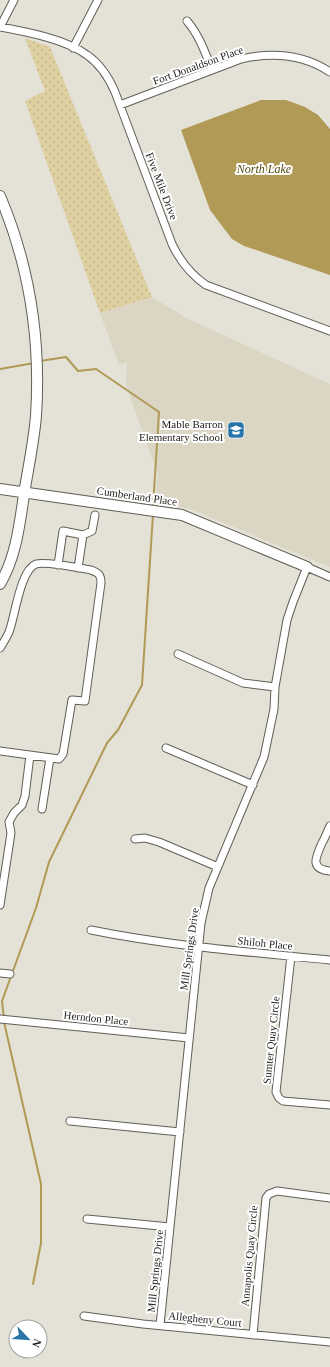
<svg xmlns="http://www.w3.org/2000/svg" width="330" height="1367" font-family="'Times New Roman',serif">
  <style>
    .built { fill: #dbd5c4 }
    .park { fill: url(#park-dots) }
    .water { fill: #b09a55 }
    .lines { fill: none; stroke-linecap: round; stroke-linejoin: round }
    .stream { stroke: #b09a55; stroke-width: 2 }
    .street-casing { stroke: #615e56; stroke-width: 9 }
    .secondary-casing { stroke: #615e56; stroke-width: 12 }
    .street { stroke: #fff; stroke-width: 7 }
    .secondary { stroke: #fff; stroke-width: 10 }
    .labels { text-anchor: middle; dominant-baseline: central; stroke-width: 4; stroke-linejoin: round; paint-order: stroke }
    .street-label { font-size: 11px; fill: #1e1c19; stroke: #fff }
    .poi-label { font-size: 11px; fill: #1e1c19; stroke: #fff; text-anchor: end }
    .water-label { font-size: 12px; font-style: italic; fill: #574811; stroke: #fff }
  </style>
  <defs>
    <pattern id="park-dots" width="8" height="8" patternUnits="userSpaceOnUse"><rect width="8" height="8" fill="#dfd0a2"/><path d="M2 2h.1M6 6h.1" fill="none" stroke="#bfb28b" stroke-width="1.8" stroke-linecap="round"/></pattern>
  </defs>
  <rect width="100%" height="100%" fill="#e4e1d6"/>
  <!-- built -->
  <path class="built" d="M 152,297 L 186,318 L 330,384 L 330,567 L 193,510 L 155,501 L 158,475 L 126,385 L 127,362 L 119,365 L 100,313 Z"/>
  <!-- park -->
  <path class="park" d="M 25,38 L 50,47 L 152,297 L 100,313 L 25,101 L 45,91 Z"/>
  <!-- water -->
  <path class="water" d="M 261,100 L 286,100 L 305,107 L 318,115 L 330,129 L 330,275 L 244,246 L 232,239 L 210,210 L 181,130 Z"/>
  <g class="lines">
    <!-- stream -->
    <path class="stream" d="M 40,361 L 66,357 L 78,371 L 96,369 L 159,412 L 153,507
      M 0,369 L 34,363
      M 4,1018 L 2,1001 L 36,908 L 49,862 L 107,743 L 118,730 L 142,685 L 153,514
      M 4,1022 L 41,1184 L 41,1243 L 33,1284"/>
    <defs>
      <path id="street" d="M 187,21 C 199,35 205,52 212,70
        M 0,27 C 27,32 65,39 87,55 C 100,64 109,78 115,92 L 172,244 C 180,261 190,274 206,285 L 330,331
        M 0,27 L 14,0
        M 73,48 L 98,0
        M 120,105 L 241,59 C 272,52 303,54 330,72
        M 83,535 L 92,531 L 95,515
        M 58,565 L 63,531 L 83,535 L 78,568
        M 0,648 C 3,643 7,637 9,632 C 15,617 20,570 36,564 C 46,561 79,568 91,570 C 99,573 101,575 101,583 L 85,701 L 72,700 L 63,754 L 59,759 L 0,751
        M 178,654 L 243,683 L 275,687
        M 166,748 L 253,785
        M 42,809 L 50,758
        M 330,826 C 327,832 325,838 322,843 C 316,857 309,869 330,871
        M 135,839 L 145,838 L 159,842 L 218,867
        M 0,905 L 11,833 L 9,822 L 14,813 L 22,805 L 25,796 L 30,755
        M 91,930 C 170,946 250,952 330,960
        M 291,956 L 276,1092 L 279,1098 L 283,1101 L 330,1105
        M 0,973 L 10,974
        M 0,1019 L 189,1038
        M 70,1121 L 180,1132
        M 87,1219 L 170,1227
        M 84,1316 L 143,1324 L 330,1342
        M 160,1325 L 201,923 L 209,888 L 264,757 L 274,709 L 275,687 L 287,620 L 293,602 L 307,567 L 330,577
        M 253,1335 L 266,1198 L 269,1194 L 277,1191 L 330,1198"/>
      <path id="secondary" d="M 0,196 C 30,267 41,339 36,416 C 34,440 29,464 25,488 C 20,520 17,556 0,584
        M 0,489 L 182,515 L 307,567"/>
    </defs>
    <!-- street casing -->
    <use href="#street" class="street-casing"/>
    <!-- secondary casing -->
    <use href="#secondary" class="secondary-casing"/>
    <!-- street -->
    <use href="#street" class="street"/>
    <!-- secondary -->
    <use href="#secondary" class="secondary"/>
  </g>
  <!-- icons -->
  <defs>
    <symbol id="school-square" viewBox="-11 -11 22 22"><rect x="-9" y="-9" width="18" height="18" rx="4" fill="#2975a8" stroke="#fff"/><path d="M0-5L7-2L0 1L-7-2ZM-4 1L0 2.5L4 1V4Q0 6-4 4Z" fill="#fff"/></symbol>
  </defs>
  <g fill-rule="evenodd">
    <use href="#school-square" x="226" y="420" width="20" height="20"/>
  </g>
  <g class="labels">
    <!-- street labels -->
    <g class="street-label">
      <text transform="translate(198 65) rotate(-20)">Fort Donaldson Place</text>
      <text transform="translate(162 186) rotate(69)">Five Mile Drive</text>
      <text transform="translate(137 496) rotate(8)">Cumberland Place</text>
      <text transform="translate(265 943) rotate(6)">Shiloh Place</text>
      <text transform="translate(189 949) rotate(-82)">Mill Springs Drive</text>
      <text transform="translate(96 1018) rotate(6)">Herndon Place</text>
      <text transform="translate(271 1040) rotate(-84)">Sumter Quay Circle</text>
      <text transform="translate(249 1256) rotate(-85)">Annapolis Quay Circle</text>
      <text transform="translate(155 1271) rotate(-84)">Mill Springs Drive</text>
      <text transform="translate(205 1319) rotate(6)">Allegheny Court</text>
    </g>
    <!-- poi labels -->
    <g class="poi-label">
      <text x="223" y="424">Mable Barron<tspan x="223" dy="13">Elementary School</tspan></text>
    </g>
    <!-- water labels -->
    <g class="water-label">
      <text x="264" y="169">North Lake</text>
    </g>
  </g>
  <!-- north arrow -->
  <g transform="translate(28 1339) rotate(115)"><circle r="19" fill="#ffffff" stroke="#a5a4a3"/>
  <path d="M0-3L7 15L0 10L-7 15Z" fill="#2975a8"/>
  <text y="-6" font-size="11" font-weight="bold" text-anchor="middle" fill="#1e1c19">N</text>
  </g>
</svg>
